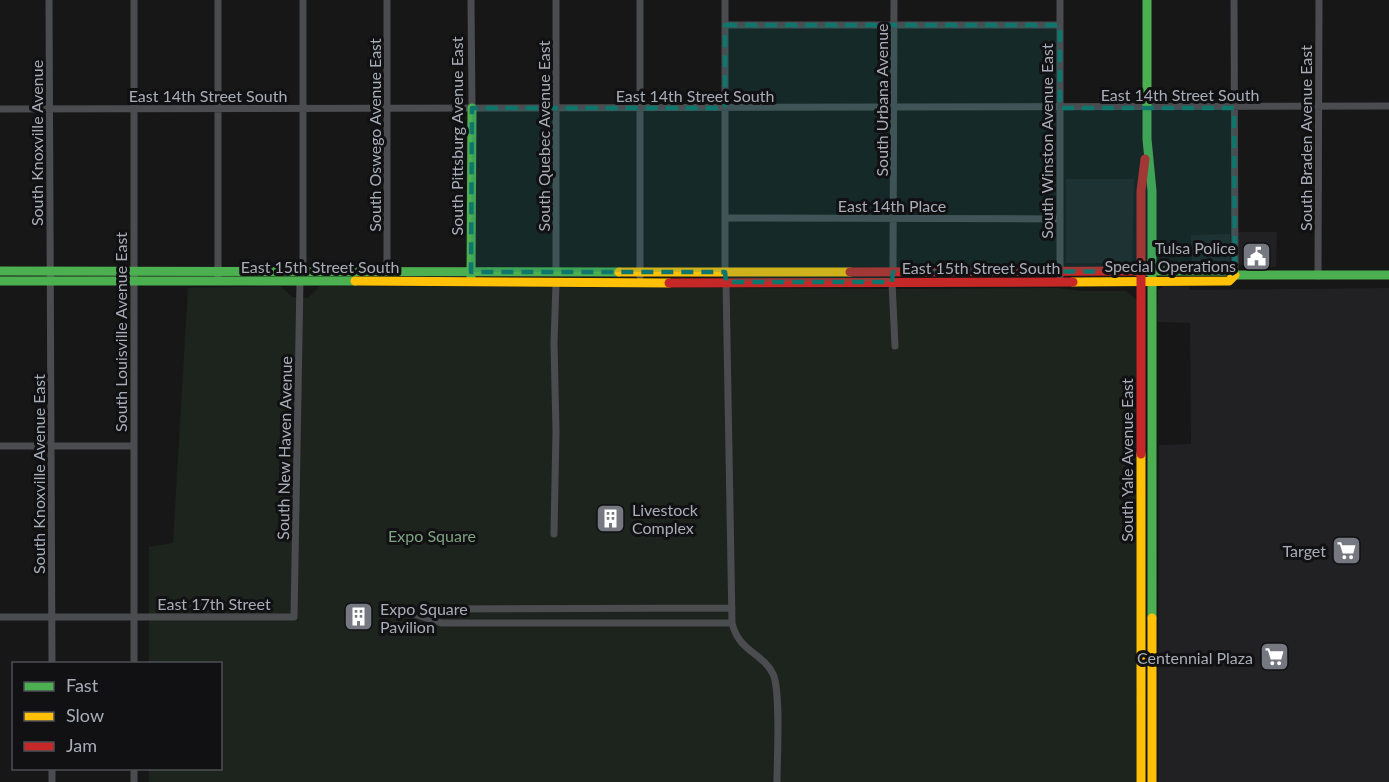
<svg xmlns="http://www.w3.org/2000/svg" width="1389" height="782" font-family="Lato,sans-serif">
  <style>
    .built { fill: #212123 }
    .park { fill: #1d241e }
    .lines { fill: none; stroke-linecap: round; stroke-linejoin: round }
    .street { stroke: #4b4c50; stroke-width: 7 }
    .fast { stroke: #4caf50; stroke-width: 9 }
    .slow { stroke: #ffc107; stroke-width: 9 }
    .jam { stroke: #c62828; stroke-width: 9 }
    .marked { fill: #0f766e; fill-opacity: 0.2; stroke: #0f766e; stroke-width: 4.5; stroke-dasharray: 12 8; stroke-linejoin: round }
    .labels { text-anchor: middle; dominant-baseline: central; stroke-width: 6; stroke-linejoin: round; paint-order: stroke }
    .street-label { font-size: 16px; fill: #a8adb8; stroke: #111113 }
    .poi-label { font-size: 16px; fill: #a8adb8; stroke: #111113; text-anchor: end }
    .park-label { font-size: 16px; fill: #7fa381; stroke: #111113 }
  </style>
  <rect width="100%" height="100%" fill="#171717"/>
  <!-- built -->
  <path class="built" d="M 1066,179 L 1134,179 L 1132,263 L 1066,263 Z
    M 1238,232 L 1277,232 L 1276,267 L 1244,267 L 1238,263 Z
    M 1230,234 L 1230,261 L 1224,267 L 1192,267 L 1191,235 Z
    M 1164,286 L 1189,286 L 1190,290 L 1389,288 L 1389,782 L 1158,782 L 1159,445 L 1191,444 L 1190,323 L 1157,322 L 1158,290 Z"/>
  <!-- park -->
  <path class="park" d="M 280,286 L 292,297 L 308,298 L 320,286 L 902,289 L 1057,288 L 1082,291 L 1126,291 L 1137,300 L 1136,782 L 149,782 L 149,769 L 220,768 L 220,664 L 149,664 L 149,547 L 173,543 L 188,288 Z"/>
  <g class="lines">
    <!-- street -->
    <path class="street" d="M 49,0 L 52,664
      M 134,0 L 134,664
      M 218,0 L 218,280
      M 387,0 L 387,270
      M 471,0 L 472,108
      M 1234,0 L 1235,275
      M 725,25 L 1060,25
      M 0,109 L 1389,106
      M 725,218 L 1060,219
      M 303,270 L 303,0
      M 556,272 L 556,0
      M 725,272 L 725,0
      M 893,272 L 894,0
      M 640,276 L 640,0
      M 1060,276 L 1060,0
      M 1318,276 L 1319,0
      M 726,282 L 732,623 C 739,652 762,652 773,674 C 781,690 777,760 777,782
      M 892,282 L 895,346
      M 0,446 L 134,446
      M 554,534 L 556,431 L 554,343 L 556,283
      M 417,615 L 441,623 L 732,623
      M 417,615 L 439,609 L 732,608
      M 0,617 L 294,617 L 300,280
      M 52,768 L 52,782
      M 134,782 L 134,768"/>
    <!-- fast -->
    <path class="fast" d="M 1147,0 L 1147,139 L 1152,191 L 1152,618
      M 0,271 L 619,272
      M 1136,271 L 1229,271 L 1235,275 L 1389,275
      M 471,277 L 472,108
      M 0,281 L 355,281"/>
    <!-- slow -->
    <path class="slow" d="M 619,272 L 850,272
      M 355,281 L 669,283
      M 1073,282 L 1229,281 L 1235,275
      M 1141,454 L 1141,782
      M 1152,618 L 1152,782"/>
    <!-- jam -->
    <path class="jam" d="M 850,272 L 1136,271
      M 669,283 L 1073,282
      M 1141,454 L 1141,191 L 1145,159"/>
  </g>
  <!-- marked area -->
  <path class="marked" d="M 725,25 L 1060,25 L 1060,108 L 1234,108 L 1235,275 L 1229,271 L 893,272 L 892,282 L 726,282 L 725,272 L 471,272 L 472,108 L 725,108 Z"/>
  <!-- icons -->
  <defs>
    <symbol id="civic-square" viewBox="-11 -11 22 22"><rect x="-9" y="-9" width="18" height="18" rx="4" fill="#757880" stroke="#111113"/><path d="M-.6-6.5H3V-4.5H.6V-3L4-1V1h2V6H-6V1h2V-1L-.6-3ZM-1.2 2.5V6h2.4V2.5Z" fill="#fff"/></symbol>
    <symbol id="building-square" viewBox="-11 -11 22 22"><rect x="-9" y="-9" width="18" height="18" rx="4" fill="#757880" stroke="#111113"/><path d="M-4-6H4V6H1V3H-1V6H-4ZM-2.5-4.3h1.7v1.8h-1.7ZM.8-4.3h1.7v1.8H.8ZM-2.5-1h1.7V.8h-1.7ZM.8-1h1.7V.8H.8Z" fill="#fff"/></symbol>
    <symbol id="supermarket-square" viewBox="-11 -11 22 22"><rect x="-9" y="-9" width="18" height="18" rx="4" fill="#757880" stroke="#111113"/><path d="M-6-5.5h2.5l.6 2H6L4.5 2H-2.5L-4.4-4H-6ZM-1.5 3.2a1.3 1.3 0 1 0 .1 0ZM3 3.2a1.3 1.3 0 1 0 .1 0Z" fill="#fff"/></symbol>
  </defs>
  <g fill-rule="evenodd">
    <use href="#civic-square" x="1240" y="240" width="33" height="33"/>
    <use href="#building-square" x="594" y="502" width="33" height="33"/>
    <use href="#supermarket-square" x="1330" y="534" width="33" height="33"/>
    <use href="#building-square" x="342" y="600" width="33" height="33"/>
    <use href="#supermarket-square" x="1258" y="640" width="33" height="33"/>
  </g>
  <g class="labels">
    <!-- street labels -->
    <g class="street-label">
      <text x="1180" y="94">East 14th Street South</text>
      <text x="208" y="95">East 14th Street South</text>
      <text x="695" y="95">East 14th Street South</text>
      <text transform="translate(881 100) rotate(-90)">South Urbana Avenue</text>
      <text transform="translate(374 135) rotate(-90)">South Oswego Avenue East</text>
      <text transform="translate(456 136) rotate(-90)">South Pittsburg Avenue East</text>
      <text transform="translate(543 136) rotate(-90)">South Quebec Avenue East</text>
      <text transform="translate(1305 138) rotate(-90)">South Braden Avenue East</text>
      <text transform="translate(1046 141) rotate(-90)">South Winston Avenue East</text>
      <text transform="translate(36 143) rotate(-90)">South Knoxville Avenue</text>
      <text x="892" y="205">East 14th Place</text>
      <text x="320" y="266">East 15th Street South</text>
      <text x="981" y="267">East 15th Street South</text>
      <text transform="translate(120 332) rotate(-90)">South Louisville Avenue East</text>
      <text transform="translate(284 448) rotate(-89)">South New Haven Avenue</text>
      <text transform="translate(1126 460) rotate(-90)">South Yale Avenue East</text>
      <text transform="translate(38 474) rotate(-90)">South Knoxville Avenue East</text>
      <text x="214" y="603">East 17th Street</text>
    </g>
    <!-- poi labels -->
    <g class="poi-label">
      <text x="1236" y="247">Tulsa Police<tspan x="1236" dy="18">Special Operations</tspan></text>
      <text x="632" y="509" text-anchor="start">Livestock<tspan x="632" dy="18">Complex</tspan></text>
      <text x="1326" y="550">Target</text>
      <text x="380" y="608" text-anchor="start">Expo Square<tspan x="380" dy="18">Pavilion</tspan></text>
      <text x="1253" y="657">Centennial Plaza</text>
    </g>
    <!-- park labels -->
    <g class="park-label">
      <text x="432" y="535">Expo Square</text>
    </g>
  </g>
  <!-- legend -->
  <rect x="12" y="662" width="210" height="108" fill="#111113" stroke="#4d4f55" stroke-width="1.5"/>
  <rect x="24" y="682" width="30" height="9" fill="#4caf50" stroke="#4d4f55" stroke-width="1.5"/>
  <text x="66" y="692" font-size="18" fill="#a8adb8">Fast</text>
  <rect x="24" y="712" width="30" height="9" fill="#ffc107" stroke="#4d4f55" stroke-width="1.5"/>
  <text x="66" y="722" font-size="18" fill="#a8adb8">Slow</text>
  <rect x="24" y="742" width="30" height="9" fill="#c62828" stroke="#4d4f55" stroke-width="1.5"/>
  <text x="66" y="752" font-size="18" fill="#a8adb8">Jam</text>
</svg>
